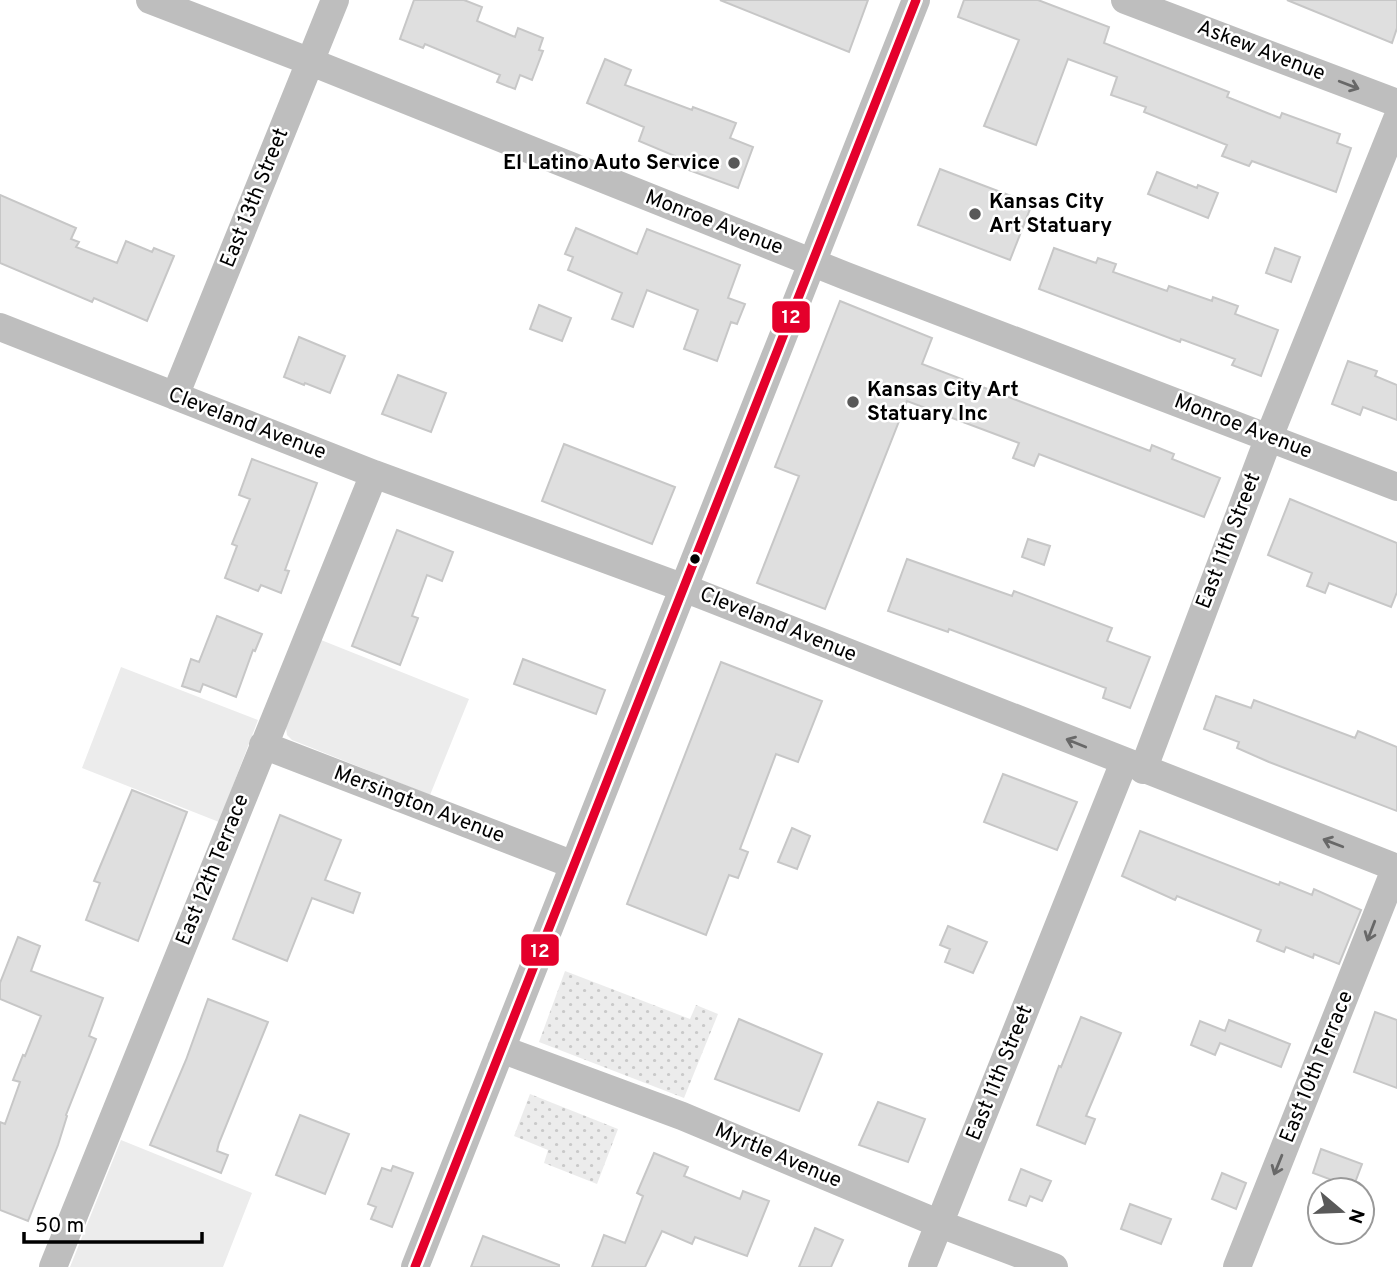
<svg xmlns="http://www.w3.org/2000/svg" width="1397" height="1267" font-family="Overpass,sans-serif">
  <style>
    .grass { fill: #ececec }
    .garden { fill: url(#garden-dots) }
    .building { fill: #dfdfdf; stroke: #c7c7c7; stroke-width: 2 }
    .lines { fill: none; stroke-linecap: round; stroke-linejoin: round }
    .minor { stroke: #bebebe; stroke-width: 28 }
    .bus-1-casing { stroke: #fff; stroke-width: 14 }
    .bus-1 { stroke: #e4002b; stroke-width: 9 }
    .oneway { stroke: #686868 }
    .poi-dot { fill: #595959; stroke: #fff; stroke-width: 2.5 }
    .bus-dot { fill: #000; stroke: #fff; stroke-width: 2.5 }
    .labels { text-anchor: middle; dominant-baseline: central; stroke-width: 5; stroke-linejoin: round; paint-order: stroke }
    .street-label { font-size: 21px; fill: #000; stroke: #fff }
    .poi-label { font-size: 21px; font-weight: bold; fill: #000; stroke: #fff; text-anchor: start }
    .line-badge { stroke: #fff; stroke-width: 2.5 }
    .badge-label { font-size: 19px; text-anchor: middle; font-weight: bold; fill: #fff }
  </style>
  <defs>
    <pattern id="garden-dots" width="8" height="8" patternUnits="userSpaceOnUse" patternTransform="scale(1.75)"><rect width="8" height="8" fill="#ececec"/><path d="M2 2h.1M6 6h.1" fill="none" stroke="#c9c9c9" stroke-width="1.8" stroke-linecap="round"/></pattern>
  </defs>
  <rect width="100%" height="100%" fill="#fff"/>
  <!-- grass -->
  <path class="grass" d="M 321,640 L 469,699 L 430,795 L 292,740 L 287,735 L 286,728 Z
    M 121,667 L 258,720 L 219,822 L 82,768 Z
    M 121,1140 L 252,1193 L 223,1267 L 70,1267 Z"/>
  <!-- garden -->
  <path class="garden" d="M 565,971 L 690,1019 L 696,1005 L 718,1014 L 684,1098 L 539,1042 Z
    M 530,1094 L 618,1129 L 597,1184 L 544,1163 L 548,1150 L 514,1136 Z"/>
  <!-- building -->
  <path class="building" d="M 414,0 L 464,0 L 482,7 L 477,21 L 515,37 L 518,28 L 543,38 L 539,50 L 543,51 L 532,80 L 520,75 L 515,89 L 497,82 L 500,75 L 425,44 L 423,48 L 400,39 Z
    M 720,0 L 868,0 L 849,52 Z
    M 964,0 L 1038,0 L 1109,27 L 1104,43 L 1229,92 L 1227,97 L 1280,118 L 1282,113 L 1340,134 L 1337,143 L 1351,148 L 1336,192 L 1252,161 L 1249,166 L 1222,156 L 1227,145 L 1144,112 L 1146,107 L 1111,95 L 1117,77 L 1068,59 L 1036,145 L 984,126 L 1019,40 L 958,17 Z
    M 1287,0 L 1397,0 L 1397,28 L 1392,43 Z
    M 605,59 L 631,70 L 625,85 L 692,110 L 693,107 L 736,123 L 730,138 L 753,147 L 738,188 L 672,164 L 675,156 L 639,141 L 644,127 L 587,103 Z
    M 940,169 L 1032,204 L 1010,260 L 918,225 Z
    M 1157,172 L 1197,188 L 1198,185 L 1218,193 L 1208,218 L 1148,194 Z
    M 0,195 L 76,228 L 71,239 L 79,242 L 76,247 L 117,263 L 126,241 L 152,252 L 154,248 L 174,256 L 147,321 L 94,298 L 92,302 L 0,263 Z
    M 576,228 L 637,254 L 647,229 L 740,265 L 728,298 L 745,304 L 737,324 L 731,322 L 717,361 L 684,349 L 698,310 L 647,290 L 633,327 L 612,319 L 622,293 L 568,270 L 573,257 L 565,254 Z
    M 1054,248 L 1096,263 L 1098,258 L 1116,264 L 1113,272 L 1167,291 L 1169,286 L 1212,301 L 1213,297 L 1238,306 L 1235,314 L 1278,330 L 1261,376 L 1232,365 L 1235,359 L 1181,339 L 1180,342 L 1039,289 Z
    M 1275,248 L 1300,257 L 1291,282 L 1266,273 Z
    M 840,301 L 932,338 L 922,364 L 1150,451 L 1152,445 L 1174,454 L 1172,459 L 1220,478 L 1204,517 L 1039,454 L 1034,466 L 1013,458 L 1019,443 L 907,401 L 825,609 L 757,583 L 799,476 L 775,467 Z
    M 539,305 L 571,318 L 562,341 L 530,329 Z
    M 299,337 L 345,356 L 330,393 L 305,383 L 304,385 L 284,377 Z
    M 1348,361 L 1377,371 L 1375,376 L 1397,385 L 1397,420 L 1363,407 L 1360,415 L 1332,404 Z
    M 398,375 L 446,393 L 431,432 L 382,414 Z
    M 564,444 L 675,487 L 652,544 L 542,501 Z
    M 252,459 L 317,483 L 285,570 L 289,571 L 281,593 L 261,585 L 258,591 L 225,578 L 237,546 L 232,544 L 250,499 L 239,495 Z
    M 1290,499 L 1397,543 L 1397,592 L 1391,607 L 1329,583 L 1325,593 L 1307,586 L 1312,573 L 1268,555 Z
    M 397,530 L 453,552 L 442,581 L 427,575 L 412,616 L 418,618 L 400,665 L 352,646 Z
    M 1028,539 L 1050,546 L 1044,565 L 1022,557 Z
    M 907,559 L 1012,596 L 1014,591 L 1112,628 L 1107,641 L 1150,657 L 1130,708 L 1103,698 L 1106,688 L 949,629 L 948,632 L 888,611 Z
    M 217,616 L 262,634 L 255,651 L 253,650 L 236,697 L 203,684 L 200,692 L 182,686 L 191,659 L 199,662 Z
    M 523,659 L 605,690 L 596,714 L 514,684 Z
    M 721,662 L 822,701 L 798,762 L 776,754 L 740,849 L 748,852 L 738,878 L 729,875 L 706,935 L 627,904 Z
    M 1216,696 L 1251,708 L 1254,700 L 1355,738 L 1358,731 L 1397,747 L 1397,811 L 1269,762 L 1237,748 L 1239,742 L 1204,729 Z
    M 1003,774 L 1077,802 L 1057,850 L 984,822 Z
    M 132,790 L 187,812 L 138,941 L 86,920 L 100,883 L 94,881 Z
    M 280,815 L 341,840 L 325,880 L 360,893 L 353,913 L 312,898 L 287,961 L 233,939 Z
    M 792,828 L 810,836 L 797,869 L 778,862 Z
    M 1140,831 L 1279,885 L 1280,882 L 1312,895 L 1314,889 L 1361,910 L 1339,964 L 1314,954 L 1313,958 L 1286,947 L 1284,952 L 1257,941 L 1261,930 L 1177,896 L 1175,900 L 1122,876 Z
    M 948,926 L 987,942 L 973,973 L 945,962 L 950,949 L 940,945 Z
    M 18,937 L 40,946 L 31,971 L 103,998 L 89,1036 L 96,1039 L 66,1115 L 67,1116 L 58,1145 L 28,1221 L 0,1210 L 0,1122 L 5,1124 L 20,1082 L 13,1080 L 23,1055 L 25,1056 L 41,1016 L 0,999 L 0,983 Z
    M 208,999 L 268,1022 L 219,1143 L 217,1151 L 228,1155 L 221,1173 L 150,1145 L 186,1060 Z
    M 1375,1012 L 1397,1020 L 1397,1088 L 1354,1072 Z
    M 1081,1017 L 1121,1033 L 1086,1116 L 1095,1119 L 1085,1144 L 1037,1125 L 1059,1066 L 1061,1067 Z
    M 739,1019 L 822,1054 L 799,1111 L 715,1079 Z
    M 1229,1020 L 1290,1044 L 1281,1067 L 1220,1043 L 1215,1055 L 1191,1045 L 1200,1021 L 1225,1031 Z
    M 878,1102 L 925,1119 L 908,1162 L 859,1145 Z
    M 300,1115 L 349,1134 L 325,1194 L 276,1175 Z
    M 1321,1149 L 1362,1164 L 1353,1188 L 1313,1173 Z
    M 654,1153 L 688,1167 L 684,1176 L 740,1199 L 743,1191 L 769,1201 L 747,1256 L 695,1237 L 692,1244 L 662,1231 L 645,1267 L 592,1267 L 604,1235 L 625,1243 L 643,1196 L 637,1193 Z
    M 393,1166 L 413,1173 L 392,1227 L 371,1219 L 376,1207 L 368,1204 L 382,1168 L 391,1171 Z
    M 1021,1169 L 1051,1181 L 1042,1201 L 1030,1196 L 1026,1206 L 1009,1200 Z
    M 1222,1173 L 1246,1183 L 1236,1209 L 1212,1199 Z
    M 1130,1204 L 1171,1219 L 1161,1244 L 1121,1229 Z
    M 815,1228 L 843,1240 L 831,1267 L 799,1267 Z
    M 483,1236 L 559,1265 L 559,1267 L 471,1267 Z"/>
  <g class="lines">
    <!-- minor -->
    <path class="minor" d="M 150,0 L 311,62 L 846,276 L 1397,487
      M 1125,0 L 1397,103
      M 0,327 L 374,474 L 684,588 L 1397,868
      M 175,396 L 335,0
      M 263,745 L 574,865
      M 1143,770 L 1269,437 L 1397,119
      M 501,1049 L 682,1116 L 940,1224 L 1054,1267
      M 53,1267 L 374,474
      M 415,1267 L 916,0
      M 922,1267 L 1124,762
      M 1237,1267 L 1396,867"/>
    <defs>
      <path id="bus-1" d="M 415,1267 L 916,0"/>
    </defs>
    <!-- bus-1 casing -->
    <use href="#bus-1" class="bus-1-casing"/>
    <!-- bus-1 -->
    <use href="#bus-1" class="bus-1"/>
  </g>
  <!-- one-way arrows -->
  <defs><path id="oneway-shaft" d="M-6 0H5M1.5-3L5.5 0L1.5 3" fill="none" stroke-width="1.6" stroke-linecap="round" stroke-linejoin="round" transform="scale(1.75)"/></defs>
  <g class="oneway">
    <use href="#oneway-shaft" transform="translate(1349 85) rotate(21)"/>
    <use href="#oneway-shaft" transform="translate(1076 743) rotate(-158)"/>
    <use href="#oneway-shaft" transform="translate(1333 843) rotate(-159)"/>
    <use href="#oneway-shaft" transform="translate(1371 931) rotate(111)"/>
    <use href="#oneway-shaft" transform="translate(1278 1165) rotate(112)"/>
  </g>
  <!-- markers -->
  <g class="poi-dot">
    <circle cx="734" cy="163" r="7"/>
    <circle cx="975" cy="214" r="7"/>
    <circle cx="853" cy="402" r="7"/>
  </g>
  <circle class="bus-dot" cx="695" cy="559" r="6"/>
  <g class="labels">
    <!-- street labels -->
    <g class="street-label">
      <text transform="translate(1261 51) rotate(21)">Askew Avenue</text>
      <text transform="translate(255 198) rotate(-68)">East 13th Street</text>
      <text transform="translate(714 223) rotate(21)">Monroe Avenue</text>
      <text transform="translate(247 424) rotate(21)">Cleveland Avenue</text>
      <text transform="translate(1243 427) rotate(21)">Monroe Avenue</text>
      <text transform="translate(1229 541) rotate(-69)">East 11th Street</text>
      <text transform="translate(778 625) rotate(22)">Cleveland Avenue</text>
      <text transform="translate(419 805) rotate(21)">Mersington Avenue</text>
      <text transform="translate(213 870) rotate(-68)">East 12th Terrace</text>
      <text transform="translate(1317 1067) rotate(-68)">East 10th Terrace</text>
      <text transform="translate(1000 1073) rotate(-68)">East 11th Street</text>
      <text transform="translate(778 1156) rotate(23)">Myrtle Avenue</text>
    </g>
    <!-- poi labels -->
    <g class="poi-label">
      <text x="720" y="163" text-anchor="end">El Latino Auto Service</text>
      <text x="989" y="202">Kansas City<tspan x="989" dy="24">Art Statuary</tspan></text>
      <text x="867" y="390">Kansas City Art<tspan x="867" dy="24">Statuary Inc</tspan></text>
    </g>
  </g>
  <g class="line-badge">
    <rect x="771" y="300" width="40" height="34" rx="7" fill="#e4002b"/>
    <rect x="520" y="933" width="40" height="34" rx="7" fill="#e4002b"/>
  </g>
  <g class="badge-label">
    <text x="791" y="323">12</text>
    <text x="540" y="957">12</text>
  </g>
  <!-- north arrow -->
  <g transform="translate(1341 1211) rotate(109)"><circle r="33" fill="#ffffff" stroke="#999999" stroke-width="2"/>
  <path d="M0-5L12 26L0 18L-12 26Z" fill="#595959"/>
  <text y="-10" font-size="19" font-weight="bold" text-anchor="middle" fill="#000000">N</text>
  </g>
  <!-- scale -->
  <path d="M24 1232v10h178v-10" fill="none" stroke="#000000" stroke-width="3.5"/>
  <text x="35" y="1232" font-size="21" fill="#000000" stroke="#ffffff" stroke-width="5" paint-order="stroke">50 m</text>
</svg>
